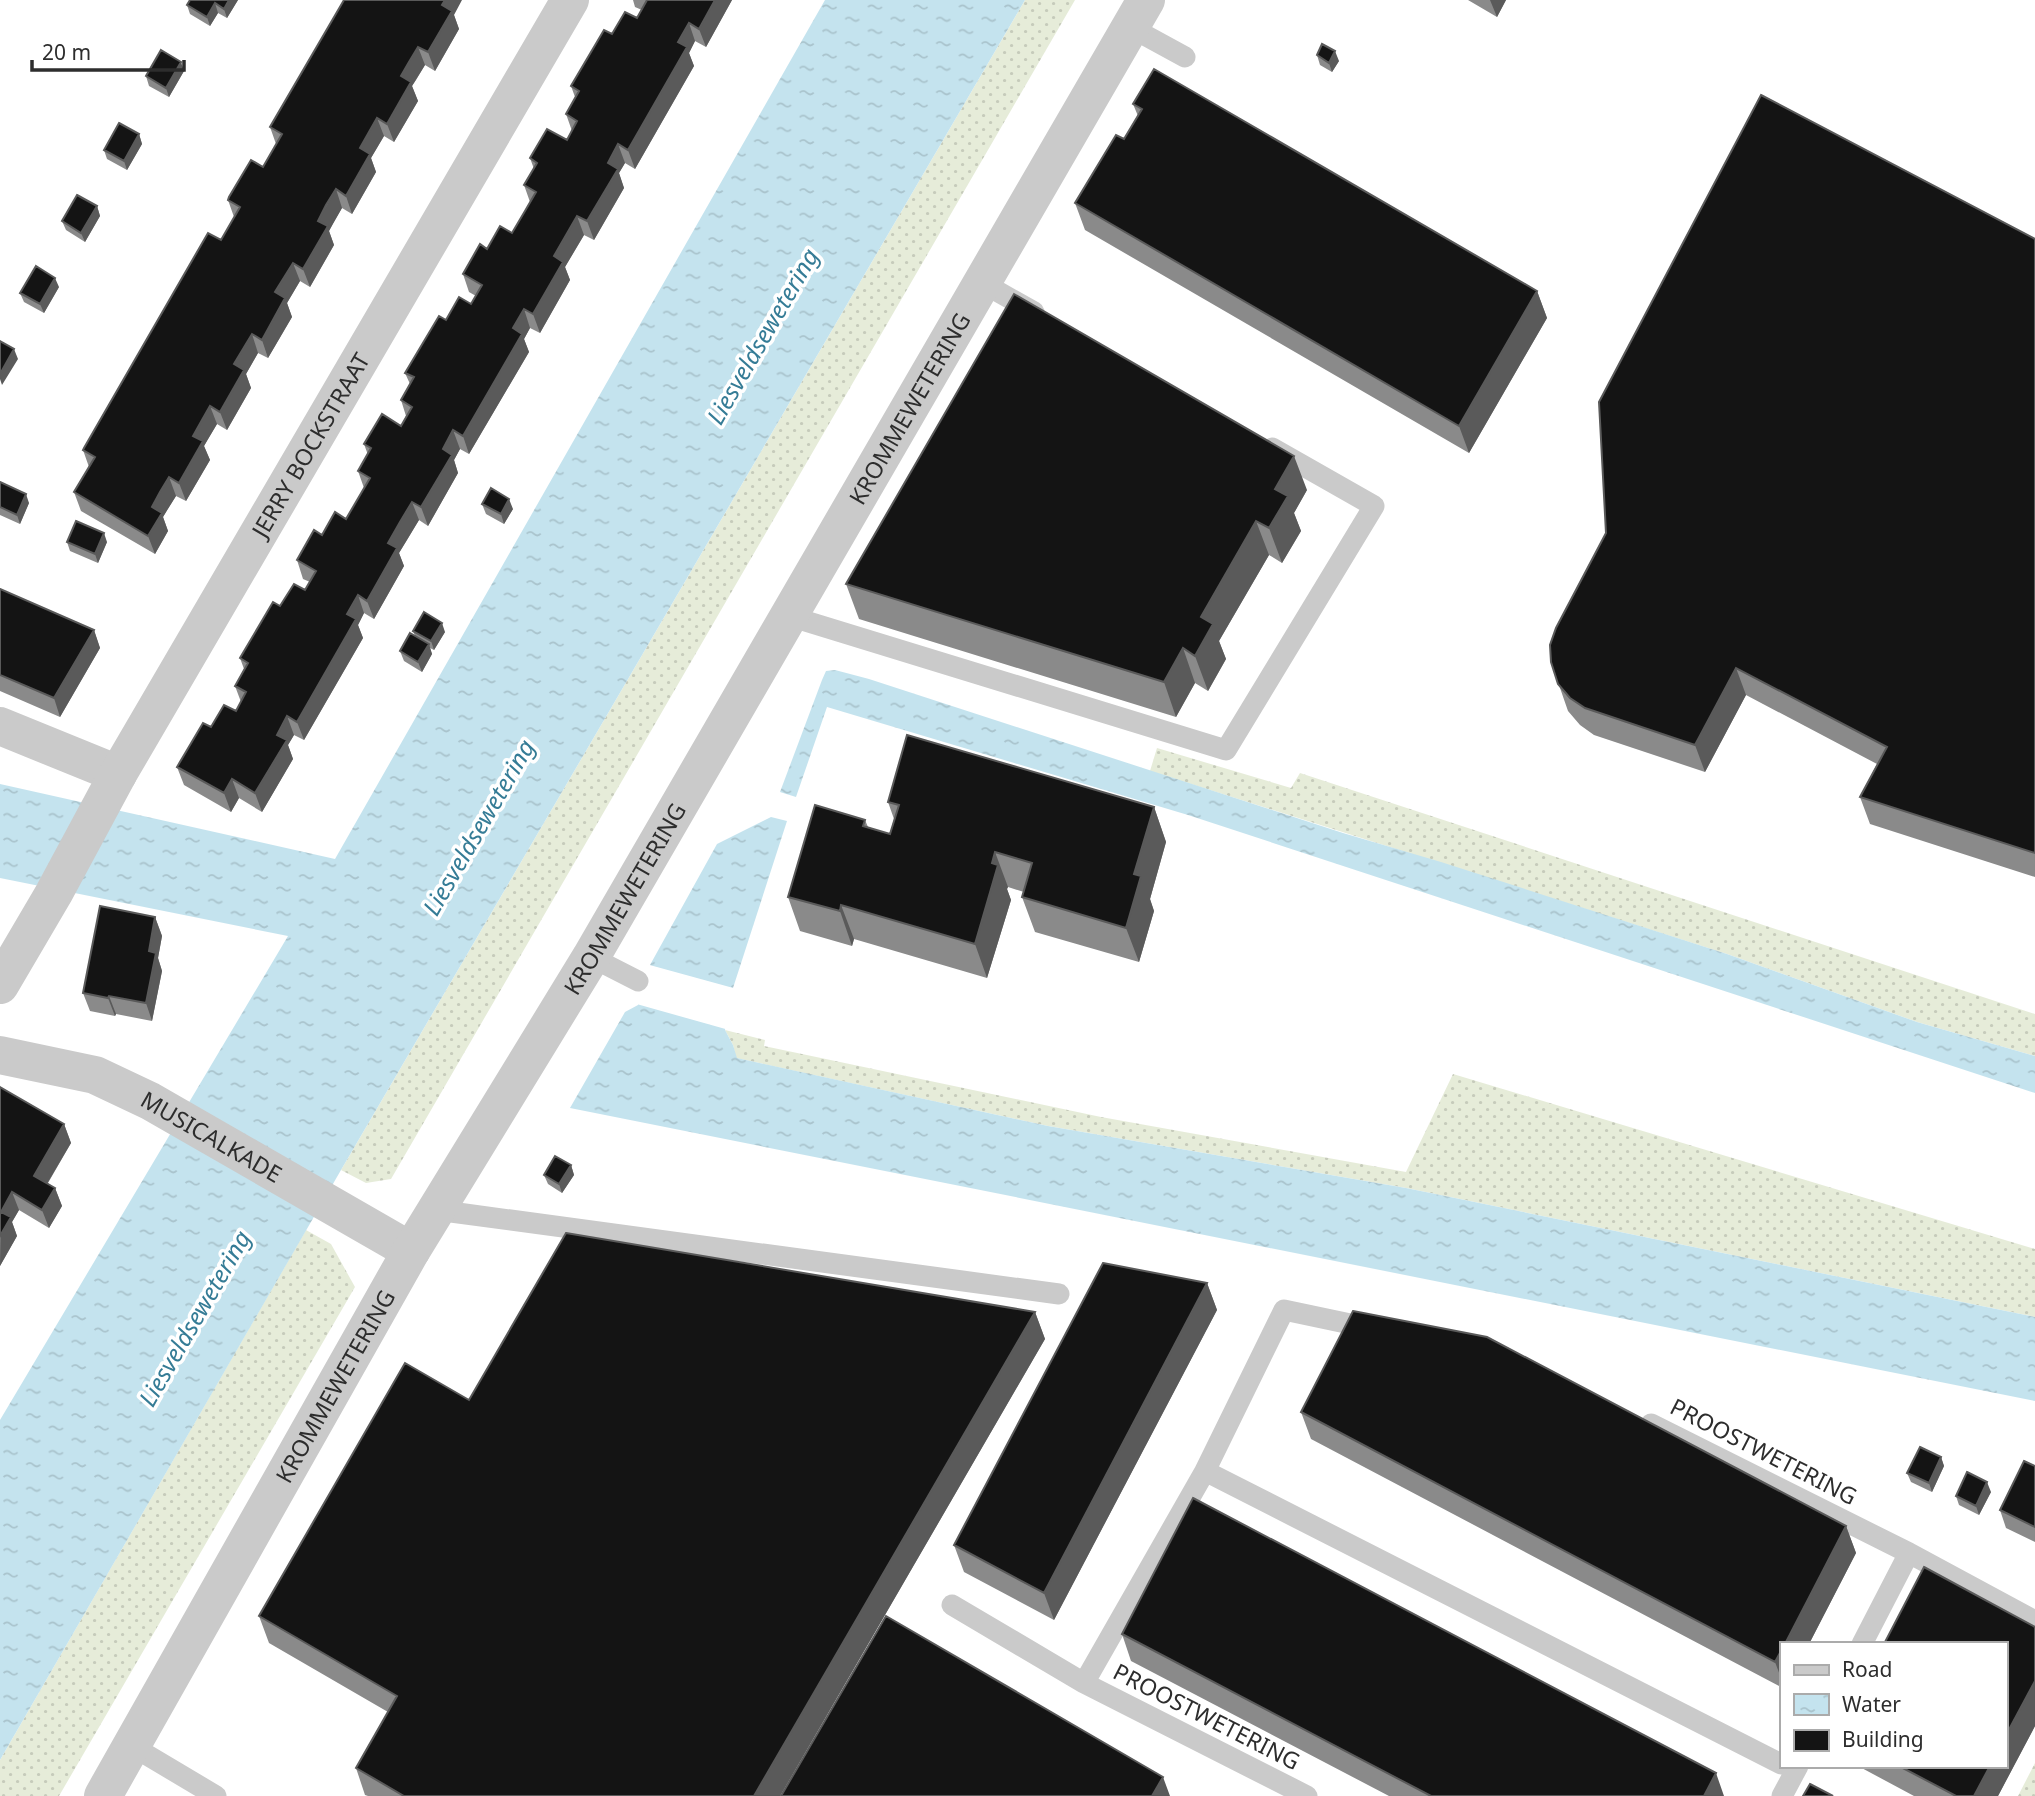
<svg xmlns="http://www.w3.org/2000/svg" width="2035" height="1796" font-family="'Noto Sans',sans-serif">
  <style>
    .grass { fill: url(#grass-dots) }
    .water { fill: url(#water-ripples) }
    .pier { fill: #fff }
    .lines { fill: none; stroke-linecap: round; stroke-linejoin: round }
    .lane { stroke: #cacaca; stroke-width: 21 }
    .street { stroke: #cacaca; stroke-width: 38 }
    .wall { fill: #8a8a8a }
    .shaded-wall { fill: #5a5a5a }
    .building { fill: #141414; stroke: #5a5a5a; stroke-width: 2 }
    .labels { text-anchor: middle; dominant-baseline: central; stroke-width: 7; stroke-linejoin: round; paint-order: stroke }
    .street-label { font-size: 23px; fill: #2d2d2d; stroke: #fff }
    .water-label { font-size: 24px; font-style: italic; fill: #357c96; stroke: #fff }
  </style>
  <defs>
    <pattern id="grass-dots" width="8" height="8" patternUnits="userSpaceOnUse" patternTransform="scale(1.75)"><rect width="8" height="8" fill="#e6ecd9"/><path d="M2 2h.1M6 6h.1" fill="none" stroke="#c6cbbb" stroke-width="1.8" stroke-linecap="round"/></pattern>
    <pattern id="water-ripples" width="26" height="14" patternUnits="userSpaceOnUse" patternTransform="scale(1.75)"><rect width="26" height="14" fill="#c4e3ee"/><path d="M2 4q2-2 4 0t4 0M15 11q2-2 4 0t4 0" fill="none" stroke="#a9c3cc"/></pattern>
  </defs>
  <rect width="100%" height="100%" fill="#fff"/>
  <!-- grass -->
  <path class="grass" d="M 1025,0 L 1075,0 L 391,1179 L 366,1183 L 341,1170 Z
    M 1157,748 L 1291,788 L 1300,773 L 2035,1014 L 2035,1056 L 1917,1022 L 1727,954 L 1150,771 Z
    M 725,1030 L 765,1040 L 764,1046 L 1101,1117 L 1406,1172 L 1453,1074 L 2035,1249 L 2035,1317 L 1406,1188 L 1048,1126 L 736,1058 L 733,1045 Z
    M 306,1230 L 331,1244 L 355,1287 L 59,1796 L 0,1796 L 0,1760 Z
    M 2035,1763 L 2035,1796 L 2018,1796 Z"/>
  <!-- water -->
  <path class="water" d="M 825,0 L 1025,0 L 341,1170 L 0,1760 L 0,1420 L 288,936 L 0,878 L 0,784 L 335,859 Z
    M 835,670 L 869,679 L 1343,833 L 1441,862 L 1727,954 L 1917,1022 L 2035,1056 L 2035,1093 L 1188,815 L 827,707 L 796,797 L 780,792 L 822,680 L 826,671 Z
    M 771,817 L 787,821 L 733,988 L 725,1030 L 733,1045 L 737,1058 L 1048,1126 L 1406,1188 L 2035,1317 L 2035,1401 L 570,1108 L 625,1012 L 638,1005 L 650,965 L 717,844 Z"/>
  <!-- pier -->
  <path class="pier" d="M 646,964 L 737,989 L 729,1030 L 633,1003 Z"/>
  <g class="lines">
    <!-- lane -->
    <path class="lane" d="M 1130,27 L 1185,57
      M 981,282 L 1034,312
      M 789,616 L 1226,750 L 1374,506 L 1272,448
      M 591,957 L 638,981
      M 436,1210 L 1059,1294
      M 1374,1329 L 1284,1310 L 1205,1471 L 1781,1764
      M 1651,1424 L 1909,1553 L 2035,1621
      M 952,1605 L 1084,1683 L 1307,1796
      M 1862,1644 L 1909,1553
      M 1084,1683 L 1205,1471
      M 132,1746 L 216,1796
      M 1782,1796 L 1798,1766"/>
    <!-- street -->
    <g class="street">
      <path d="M 0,726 L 118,774"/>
      <path id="s1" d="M 0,985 L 54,893 L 118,774 L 570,0"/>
      <path id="s2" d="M 0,1055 L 95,1075 L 150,1101 L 411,1251"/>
      <path id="s3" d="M 103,1796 L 411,1251 L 591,957 L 1146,0"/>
    </g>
  </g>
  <!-- wall -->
  <path class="wall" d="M 238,0 L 227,18 L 218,13 L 210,26 L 190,14 L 187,5 Z
    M 633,0 L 732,0 L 706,47 L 695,41 L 689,53 L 694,66 L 635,169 L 625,163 L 619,173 L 624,188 L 594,240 L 584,235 L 565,267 L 570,280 L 540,333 L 530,328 L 524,339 L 529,352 L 469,454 L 460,449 L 454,460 L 458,473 L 428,526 L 419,520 L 407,540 L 399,553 L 404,566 L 374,619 L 364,613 L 358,625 L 363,638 L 304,740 L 294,735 L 288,745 L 293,759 L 262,812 L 239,798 L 231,812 L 184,785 L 177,767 L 211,727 L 236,711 L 241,702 L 235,686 L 244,669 L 240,658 L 280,606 L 305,590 L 310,582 L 303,579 L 297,560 L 322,535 L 346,519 L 364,488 L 358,471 L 368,455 L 364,444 L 401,426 L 406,416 L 401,400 L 410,384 L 405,373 L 446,320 L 471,304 L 476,296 L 469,292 L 463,274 L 487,249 L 512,233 L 530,202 L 524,185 L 534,169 L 530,158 L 567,140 L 572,131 L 566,114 L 575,97 L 571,86 L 612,34 L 637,18 L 642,10 L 635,7 Z
    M 1468,0 L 1506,0 L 1497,17 Z
    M 454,15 L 459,29 L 435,71 L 425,65 L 416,80 L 412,86 L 418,101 L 394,142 L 384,136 L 371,158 L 376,172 L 352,214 L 342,208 L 333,223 L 329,231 L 334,245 L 310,287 L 300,281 L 287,303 L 292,317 L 268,358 L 258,353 L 246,374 L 251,388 L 227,430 L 217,424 L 208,439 L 204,446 L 210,460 L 186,501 L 176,496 L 167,510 L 163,517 L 168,531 L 155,554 L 81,511 L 74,492 L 89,467 L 83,450 L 221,240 L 234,217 L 228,200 L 263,167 L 276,144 L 270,127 Z
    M 1317,55 L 1339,61 L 1332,72 L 1320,65 Z
    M 184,71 L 169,97 L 149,86 L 146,76 Z
    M 1133,104 L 1537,291 L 1547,318 L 1469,453 L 1085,230 L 1075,203 L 1124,139 L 1138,116 Z
    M 139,134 L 142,144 L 127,170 L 107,159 L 104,150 Z
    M 97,206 L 100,216 L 85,242 L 66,230 L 62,221 Z
    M 2035,239 L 2035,877 L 1870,824 L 1860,797 L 1877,764 L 1746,695 L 1705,772 L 1594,735 L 1580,725 L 1568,711 L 1551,662 Z
    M 59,287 L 44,313 L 24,302 L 20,293 Z
    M 0,482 L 29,503 L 20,524 L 0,515 Z
    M 1307,490 L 1294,513 L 1301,531 L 1282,563 L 1269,555 L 1219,641 L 1226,659 L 1208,691 L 1195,683 L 1176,717 L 859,619 L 846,584 Z
    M 482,504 L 513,509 L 504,524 L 486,514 Z
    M 67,542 L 107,542 L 98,563 L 70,551 Z
    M 0,589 L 94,630 L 100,648 L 60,717 L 0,691 Z
    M 413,631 L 445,632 L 434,650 L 430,648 L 432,654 L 422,672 L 404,661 L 400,651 L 415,636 Z
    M 888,802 L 1154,807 L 1166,842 L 1150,899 L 1154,911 L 1139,962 L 1035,932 L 1022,897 L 1024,892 L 1008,887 L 1007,889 L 1011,900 L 987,978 L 854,939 L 852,946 L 800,931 L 788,897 L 865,820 L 868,827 L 890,834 L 894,819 Z
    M 155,917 L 162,936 L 158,958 L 162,971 L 152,1021 L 116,1014 L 115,1016 L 90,1011 L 83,993 Z
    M 0,1087 L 64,1124 L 71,1143 L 48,1183 L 55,1188 L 62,1206 L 49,1228 L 19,1210 L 12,1222 L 17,1236 L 0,1266 Z
    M 571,1165 L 574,1175 L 562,1193 L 548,1184 L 544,1175 Z
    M 1207,1283 L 1217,1310 L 1054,1620 L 964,1572 L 954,1545 Z
    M 1035,1312 L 1045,1339 L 780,1796 L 368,1796 L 365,1795 L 356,1768 L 388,1712 L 269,1643 L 259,1616 L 469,1400 Z
    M 1301,1412 L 1846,1526 L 1856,1553 L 1809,1644 L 1781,1644 L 1781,1687 L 1311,1439 Z
    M 1941,1457 L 1944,1466 L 1932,1492 L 1911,1482 L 1907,1473 Z
    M 2035,1466 L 2035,1542 L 2006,1528 L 2000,1510 Z
    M 1991,1492 L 1979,1515 L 1959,1505 L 1956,1496 Z
    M 2035,1627 L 2035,1726 L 1998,1796 L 1914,1796 L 1858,1766 L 2005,1766 Z
    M 1122,1634 L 1724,1796 L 1389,1796 L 1131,1661 Z"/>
  <!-- shaded-wall -->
  <path class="shaded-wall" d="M 229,0 L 238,0 L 227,18 L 224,9 Z
    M 445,0 L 462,0 L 454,15 L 459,29 L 435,71 L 428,52 L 442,5 Z
    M 715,0 L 732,0 L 706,47 L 699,29 Z
    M 1490,0 L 1506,0 L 1497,17 Z
    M 215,3 L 218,13 L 210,26 L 207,17 Z
    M 689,23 L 695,41 L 689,53 L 694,66 L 635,169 L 628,150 L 678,42 Z
    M 418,47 L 425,65 L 412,86 L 418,101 L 394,142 L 387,124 L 401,76 Z
    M 1335,51 L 1339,61 L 1332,72 L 1329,63 Z
    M 181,62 L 184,71 L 169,97 L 166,88 Z
    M 377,118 L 384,136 L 371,158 L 376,172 L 352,214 L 346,196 L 360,148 Z
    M 139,134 L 142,144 L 127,170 L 124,161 Z
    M 618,144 L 625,163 L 619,173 L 624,188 L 594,240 L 587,221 L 608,163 Z
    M 336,189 L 342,208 L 329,231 L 334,245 L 310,287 L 303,269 L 318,221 Z
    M 97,206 L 100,216 L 85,242 L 81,233 Z
    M 577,216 L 584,235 L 565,267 L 570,280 L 540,333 L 533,314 L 554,256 Z
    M 293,263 L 300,281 L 287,303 L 292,317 L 268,358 L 262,340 L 275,292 Z
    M 55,278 L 59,287 L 44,313 L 40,304 Z
    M 1537,291 L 1547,318 L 1469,453 L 1459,426 Z
    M 524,309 L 530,328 L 524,339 L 529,352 L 469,454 L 463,436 L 513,328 Z
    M 252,334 L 258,353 L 246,374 L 251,388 L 227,430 L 220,412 L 234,364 Z
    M 14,349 L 18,359 L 2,385 L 0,379 L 0,374 Z
    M 210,406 L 217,424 L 204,446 L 210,460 L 186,501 L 179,483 L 193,436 Z
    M 453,430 L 460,449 L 454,460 L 458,473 L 428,526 L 421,507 L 443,449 Z
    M 1294,456 L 1307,490 L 1294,513 L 1301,531 L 1282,563 L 1269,528 L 1275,489 Z
    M 169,477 L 176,496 L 163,517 L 168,531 L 155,554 L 148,536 L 152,507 Z
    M 26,494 L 29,503 L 20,524 L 17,515 Z
    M 509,499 L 513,509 L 504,524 L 501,514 Z
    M 412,502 L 419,520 L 399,553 L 404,566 L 374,619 L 367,601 L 388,543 Z
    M 1256,521 L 1269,555 L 1219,641 L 1226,659 L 1208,691 L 1195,656 L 1201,617 Z
    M 104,533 L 107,542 L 98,563 L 95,554 Z
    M 358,595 L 364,613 L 358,625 L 363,638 L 304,740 L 297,722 L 347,614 Z
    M 442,623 L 445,632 L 434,650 L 431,641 Z
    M 94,630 L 100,648 L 60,717 L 54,698 Z
    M 429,644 L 432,654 L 422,672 L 418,662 Z
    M 1183,648 L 1195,683 L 1176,717 L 1164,682 Z
    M 1736,668 L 1746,695 L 1705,772 L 1695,745 Z
    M 287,716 L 294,735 L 288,745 L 293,759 L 262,812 L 255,793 L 277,735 Z
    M 232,779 L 239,798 L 231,812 L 224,793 Z
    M 1154,807 L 1166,842 L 1150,899 L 1154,911 L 1139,962 L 1126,928 L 1134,874 Z
    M 995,852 L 1008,887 L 1007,889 L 1011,900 L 987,978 L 975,944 Z
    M 841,905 L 854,939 L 852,946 L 840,911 Z
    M 155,917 L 162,936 L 158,958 L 162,971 L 152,1021 L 146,1003 L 149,951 Z
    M 109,996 L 116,1014 L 115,1016 L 108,998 Z
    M 64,1124 L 71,1143 L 41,1194 L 34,1176 Z
    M 571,1165 L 574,1175 L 562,1193 L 559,1184 Z
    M 55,1188 L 62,1206 L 49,1228 L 42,1210 Z
    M 12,1192 L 19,1210 L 12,1222 L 17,1236 L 0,1266 L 1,1212 Z
    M 1207,1283 L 1217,1310 L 1054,1620 L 1044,1593 Z
    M 1035,1312 L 1045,1339 L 780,1796 L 754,1796 Z
    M 1941,1457 L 1944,1466 L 1932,1492 L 1929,1483 Z
    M 1987,1482 L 1991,1492 L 1979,1515 L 1976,1506 Z
    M 1846,1526 L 1856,1553 L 1809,1644 L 1785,1644 Z
    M 1781,1651 L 1781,1678 L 1775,1662 Z
    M 2035,1681 L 2035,1726 L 1998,1796 L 1974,1796 L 1990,1766 L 2005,1766 L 2005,1737 Z
    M 1716,1773 L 1724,1796 L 1704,1796 Z
    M 1163,1777 L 1170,1796 L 1152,1796 Z"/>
  <!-- building -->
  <path class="building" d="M 190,0 L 229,0 L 224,9 L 215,3 L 207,17 L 187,5 Z
    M 344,0 L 445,0 L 442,5 L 452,11 L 428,52 L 418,47 L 409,62 L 401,76 L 411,82 L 387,124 L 377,118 L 360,148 L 370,154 L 346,196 L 336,189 L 326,205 L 318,221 L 328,226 L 303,269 L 293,263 L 275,292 L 285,298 L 262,340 L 252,334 L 234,364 L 244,370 L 220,412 L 210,406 L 202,420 L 193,436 L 203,441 L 179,483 L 169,477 L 160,492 L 152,507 L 162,513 L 148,536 L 74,492 L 95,457 L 83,450 L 84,448 L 208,233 L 221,240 L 240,207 L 228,200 L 229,197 L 251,160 L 263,167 L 282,134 L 270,127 Z
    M 647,0 L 715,0 L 699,29 L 689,23 L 678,42 L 687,47 L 628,150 L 618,144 L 608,163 L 618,169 L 587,221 L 577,216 L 554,256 L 563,262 L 533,314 L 524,309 L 513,328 L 522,334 L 463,436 L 453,430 L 443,449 L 452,455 L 421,507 L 412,502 L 400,522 L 388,543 L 397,548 L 367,601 L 358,595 L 347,614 L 356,619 L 297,722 L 287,716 L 277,735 L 287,740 L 255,793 L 232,779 L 224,793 L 177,767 L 203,723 L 211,727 L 224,705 L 236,711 L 246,692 L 235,686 L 248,663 L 240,658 L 273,602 L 280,606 L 294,584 L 305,590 L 316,571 L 297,560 L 314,530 L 322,535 L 335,512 L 346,519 L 370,478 L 358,471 L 371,448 L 364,444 L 382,414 L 401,426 L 412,407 L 401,400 L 414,377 L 405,373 L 439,316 L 446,320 L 459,297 L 471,304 L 482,285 L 463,274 L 480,244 L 487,249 L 500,226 L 512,233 L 525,211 L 536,192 L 524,185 L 537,163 L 530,158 L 547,129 L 567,140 L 577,121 L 566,114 L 579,91 L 571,86 L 604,30 L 612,34 L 625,12 L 637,18 Z
    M 1322,44 L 1335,51 L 1329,63 L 1317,55 Z
    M 161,50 L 181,62 L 166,88 L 146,76 Z
    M 1154,69 L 1537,291 L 1459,426 L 1075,203 L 1116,135 L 1124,139 L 1142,109 L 1133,104 Z
    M 1761,95 L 2035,239 L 2035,853 L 1860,797 L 1887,747 L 1736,668 L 1695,745 L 1585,708 L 1570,698 L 1558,684 L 1551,662 L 1550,645 L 1556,628 L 1606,533 L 1599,402 Z
    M 119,123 L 139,134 L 124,161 L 104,150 Z
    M 77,195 L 97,206 L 81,233 L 62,221 Z
    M 36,266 L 55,278 L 40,304 L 20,293 Z
    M 1014,294 L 1294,456 L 1275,489 L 1288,496 L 1269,528 L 1256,521 L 1201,617 L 1213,624 L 1195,656 L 1183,648 L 1164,682 L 846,584 Z
    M 0,341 L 14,349 L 0,374 Z
    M 0,482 L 26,494 L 17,515 L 0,507 Z
    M 491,488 L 509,499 L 501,514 L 482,504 Z
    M 76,521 L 104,533 L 95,554 L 67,542 Z
    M 0,589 L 94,630 L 54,698 L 0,675 Z
    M 424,612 L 442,623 L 431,641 L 413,631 Z
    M 410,633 L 429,644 L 418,662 L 400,651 Z
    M 907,735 L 1154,807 L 1134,874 L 1141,876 L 1126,928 L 1022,897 L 1032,863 L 995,852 L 992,863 L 998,865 L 975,944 L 841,905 L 840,911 L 788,897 L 815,805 L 865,820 L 863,826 L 890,834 L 899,805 L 888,802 Z
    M 100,906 L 155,917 L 149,951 L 156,953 L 146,1003 L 109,996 L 108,998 L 83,993 Z
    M 0,1087 L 64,1124 L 34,1176 L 55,1188 L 42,1210 L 12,1192 L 1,1212 L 11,1217 L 0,1236 Z
    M 555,1156 L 571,1165 L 559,1184 L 544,1175 Z
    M 566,1233 L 1035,1312 L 754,1796 L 404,1796 L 356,1768 L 397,1696 L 259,1616 L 405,1363 L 469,1400 Z
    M 1103,1263 L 1207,1283 L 1044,1593 L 954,1545 Z
    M 1353,1311 L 1487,1337 L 1846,1526 L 1785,1644 L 1781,1644 L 1781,1651 L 1775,1662 L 1301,1412 Z
    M 1920,1447 L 1941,1457 L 1929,1483 L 1907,1473 Z
    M 2024,1461 L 2035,1466 L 2035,1527 L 2000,1510 Z
    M 1967,1472 L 1987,1482 L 1976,1506 L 1956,1496 Z
    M 1193,1498 L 1716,1773 L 1704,1796 L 1431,1796 L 1122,1634 Z
    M 1924,1567 L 2035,1627 L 2035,1681 L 2005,1737 L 2005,1644 L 1884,1644 Z
    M 886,1616 L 1163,1777 L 1152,1796 L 781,1796 Z
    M 1899,1766 L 1990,1766 L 1974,1796 L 1956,1796 Z
    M 1810,1784 L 1833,1796 L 1803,1796 Z"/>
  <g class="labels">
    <!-- street labels -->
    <g class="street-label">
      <text stroke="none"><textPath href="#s3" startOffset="1605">KROMMEWETERING</textPath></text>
      <text stroke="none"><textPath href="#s1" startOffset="623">JERRY BOCKSTRAAT</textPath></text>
      <text stroke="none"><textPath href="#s3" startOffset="1038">KROMMEWETERING</textPath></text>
      <text stroke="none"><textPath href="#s2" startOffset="229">MUSICALKADE</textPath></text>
      <text stroke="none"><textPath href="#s3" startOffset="471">KROMMEWETERING</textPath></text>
      <text transform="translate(1764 1451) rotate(27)">PROOSTWETERING</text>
      <text transform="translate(1207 1716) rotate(27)">PROOSTWETERING</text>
    </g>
    <!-- water labels -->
    <g class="water-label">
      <text transform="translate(762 336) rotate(-60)">Liesveldsewetering</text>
      <text transform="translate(478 827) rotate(-60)">Liesveldsewetering</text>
      <text transform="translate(194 1318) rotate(-60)">Liesveldsewetering</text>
    </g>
  </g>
  <!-- legend -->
  <rect x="1780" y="1642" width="228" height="126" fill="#ffffff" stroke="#ababab" stroke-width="2"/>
  <rect x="1794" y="1665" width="35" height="10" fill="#cacaca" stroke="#ababab" stroke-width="2"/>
  <text x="1842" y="1677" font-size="21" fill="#2d2d2d">Road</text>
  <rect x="1794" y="1694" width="35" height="21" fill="url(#water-ripples)" stroke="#ababab" stroke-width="2"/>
  <text x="1842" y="1712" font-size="21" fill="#2d2d2d">Water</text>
  <rect x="1794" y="1730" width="35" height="21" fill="#141414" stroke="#ababab" stroke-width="2"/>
  <text x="1842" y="1747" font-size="21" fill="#2d2d2d">Building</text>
  <!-- scale -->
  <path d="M32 60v10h152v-10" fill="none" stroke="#2d2d2d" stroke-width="3.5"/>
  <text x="42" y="60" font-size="21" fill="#2d2d2d" stroke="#ffffff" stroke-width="5" paint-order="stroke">20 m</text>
</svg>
